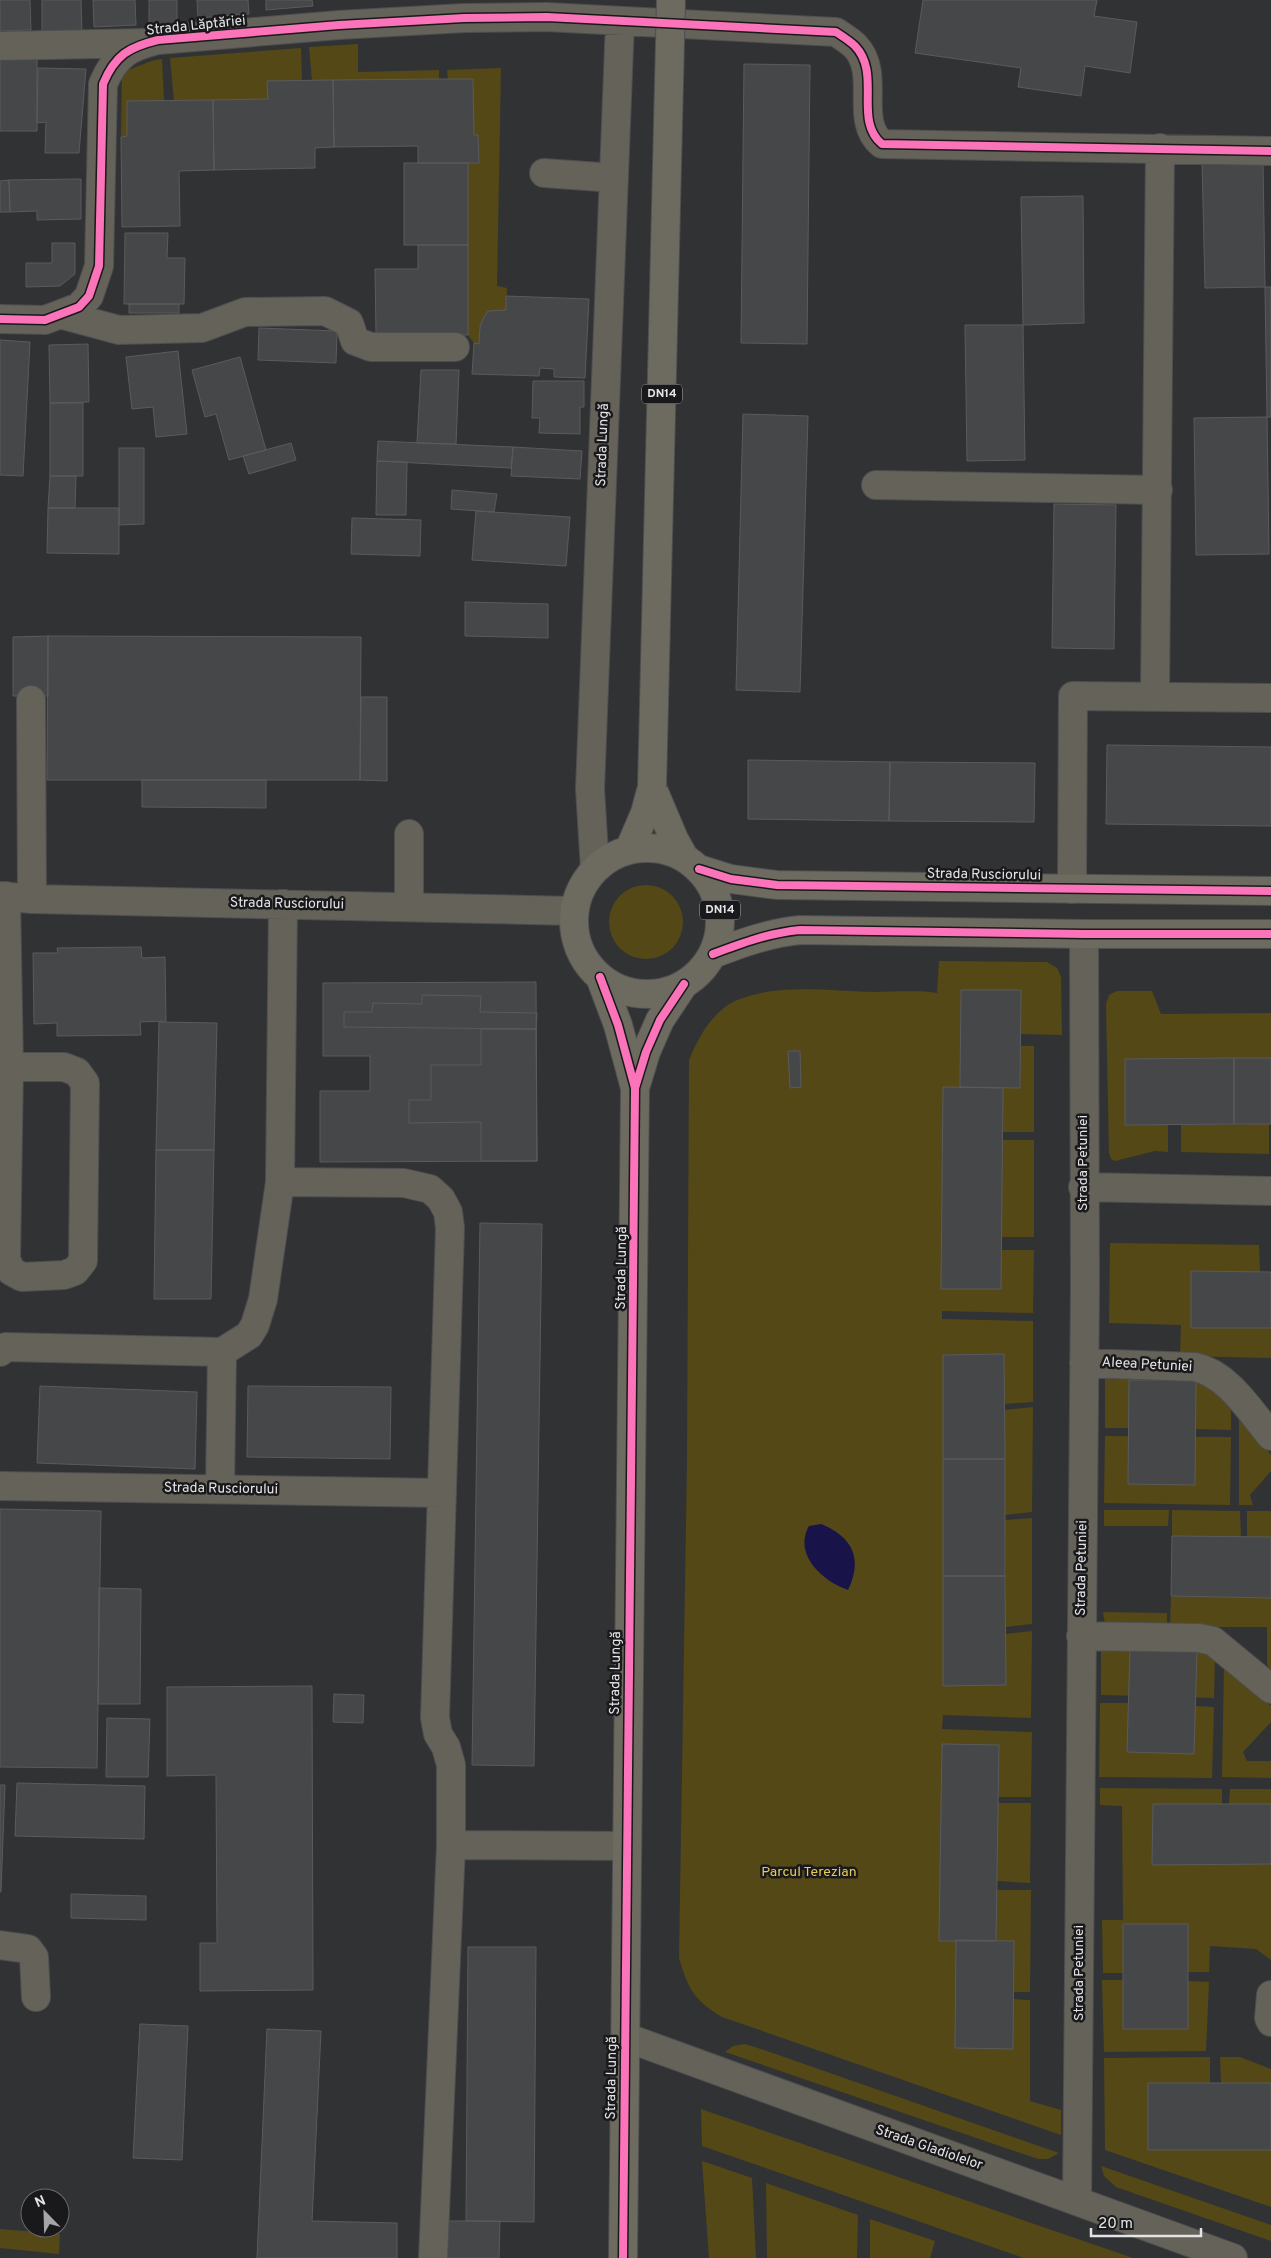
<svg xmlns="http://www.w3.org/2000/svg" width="1271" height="2258" font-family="Overpass,sans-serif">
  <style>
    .green { fill: #544817 }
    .water { fill: #181349 }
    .building { fill: #464749; stroke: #5b5b5d }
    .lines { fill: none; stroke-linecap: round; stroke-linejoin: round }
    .minor-casing { stroke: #4e4e50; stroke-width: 30 }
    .major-casing { stroke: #4e4e50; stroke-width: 30 }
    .minor { stroke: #646259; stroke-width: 28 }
    .major { stroke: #6d6b60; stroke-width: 28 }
    .major-bridge-casing { stroke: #4e4e50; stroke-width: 30; stroke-linecap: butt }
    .major-bridge { stroke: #6d6b60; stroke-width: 28 }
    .cycleway-casing { stroke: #19191b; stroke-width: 11 }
    .cycleway { stroke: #fb73b8; stroke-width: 8 }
    .labels { text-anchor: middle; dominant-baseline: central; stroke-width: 5; stroke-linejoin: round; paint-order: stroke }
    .shield { fill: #19191b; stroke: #a7a7aa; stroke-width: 1 }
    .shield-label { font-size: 12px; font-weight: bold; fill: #e4e4e7 }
    .street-label { font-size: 14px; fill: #e4e4e7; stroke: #19191b }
    .park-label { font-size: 14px; fill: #e6cb5c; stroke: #19191b }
  </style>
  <rect width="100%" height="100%" fill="#313234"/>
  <!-- green -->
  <path class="green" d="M 358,44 L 358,72 L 439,70 L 439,79 L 312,81 L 309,47 Z
    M 301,48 L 302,81 L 268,81 L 268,99 L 174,101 L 170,58 Z
    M 162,59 L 164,101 L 127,101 L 127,136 L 121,137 L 122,71 C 137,69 147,60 162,59 Z
    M 501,68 L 497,286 L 507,288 L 506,310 L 488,312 L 480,327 L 479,344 L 474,343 L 468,335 L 468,163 L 479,162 L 478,135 L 474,135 L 473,79 L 448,79 L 447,70 Z
    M609 922a37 37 0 1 1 74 0a37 37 0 1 1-74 0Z
    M 939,961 L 1047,962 L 1057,968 L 1061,977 L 1062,1035 L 1020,1034 L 1021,990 L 961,990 L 960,1087 L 943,1088 L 941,1288 L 1000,1289 L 1001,1250 L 1034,1250 L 1033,1313 L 942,1311 L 942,1319 L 1033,1321 L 1033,1402 L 1004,1404 L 1004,1354 L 943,1355 L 943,1685 L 1006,1685 L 1006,1634 L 1032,1631 L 1031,1718 L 943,1715 L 942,1729 L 1032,1732 L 1031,1797 L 999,1797 L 999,1745 L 942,1745 L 939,1940 L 956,1940 L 1013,1999 L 1030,2000 L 1030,2101 L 1061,2110 L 1061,2135 L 722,2017 C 694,2000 688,1989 679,1958 L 687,1461 L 689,1060 C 698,1038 712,1012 735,1001 C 776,983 828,991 872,992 C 893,992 916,990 937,993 Z
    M 1117,991 L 1152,991 L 1161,1014 L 1271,1013 L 1271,1058 L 1125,1125 L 1168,1125 L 1168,1152 L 1155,1151 L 1115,1161 L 1111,1159 L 1109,1153 L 1106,1004 L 1109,995 Z
    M 1021,1046 L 1034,1046 L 1034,1132 L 1002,1132 L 1003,1088 L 1020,1088 Z
    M 1269,1124 L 1269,1154 L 1181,1152 L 1181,1125 Z
    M 1002,1140 L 1034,1140 L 1034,1237 L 1001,1237 Z
    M 1110,1243 L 1259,1245 L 1260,1272 L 1191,1271 L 1191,1327 L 1271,1328 L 1271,1358 L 1180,1356 L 1181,1325 L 1109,1323 Z
    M 1105,1375 L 1195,1376 L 1231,1405 L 1231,1430 L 1196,1429 L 1196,1380 L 1130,1380 L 1129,1428 L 1105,1428 Z
    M 1033,1407 L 1032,1512 L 1005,1515 L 1004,1410 Z
    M 1239,1415 L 1271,1455 L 1271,1471 L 1250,1495 L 1253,1505 L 1239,1505 Z
    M 1105,1436 L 1231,1437 L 1230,1505 L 1104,1503 Z
    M 1104,1510 L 1169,1510 L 1168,1526 L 1104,1526 Z
    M 1172,1510 L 1240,1511 L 1241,1537 L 1172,1536 Z
    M 1247,1511 L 1271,1511 L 1271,1537 L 1247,1537 Z
    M 1032,1518 L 1032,1624 L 1006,1627 L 1005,1520 Z
    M 1171,1596 L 1271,1598 L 1271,1672 L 1267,1664 L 1267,1627 L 1170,1627 Z
    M 1103,1612 L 1167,1613 L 1167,1624 L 1105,1624 Z
    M 1101,1646 L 1200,1647 L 1215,1657 L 1214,1698 L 1101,1695 Z
    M 1224,1666 L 1271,1706 L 1271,1722 L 1243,1752 L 1247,1761 L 1271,1761 L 1271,1778 L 1222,1777 Z
    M 1100,1703 L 1128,1703 L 1128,1752 L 1194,1754 L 1195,1706 L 1214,1707 L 1212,1778 L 1099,1777 Z
    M 1100,1788 L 1222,1789 L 1222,1804 L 1153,1804 L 1152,1864 L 1271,1864 L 1271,1960 L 1256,1949 L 1210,1946 L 1209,1972 L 1188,1972 L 1188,1924 L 1123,1924 L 1123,1973 L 1103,1973 L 1102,1920 L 1123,1920 L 1122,1806 L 1100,1805 Z
    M 1230,1789 L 1271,1789 L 1271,1804 L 1229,1804 Z
    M 998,1803 L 1031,1803 L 1030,1883 L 997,1881 Z
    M 997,1890 L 1031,1890 L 1030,1992 L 1013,1992 L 996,1941 Z
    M 1102,1980 L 1123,1980 L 1188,2029 L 1188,1981 L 1209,1982 L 1206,2051 L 1104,2052 Z
    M 745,2044 L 761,2049 L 1059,2153 L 1048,2159 L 1038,2159 L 725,2052 L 733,2046 Z
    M 1210,2057 L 1210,2083 L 1148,2083 L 1148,2150 L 1271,2150 L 1271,2207 L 1105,2150 L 1104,2058 Z
    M 1220,2057 L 1240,2057 L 1271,2069 L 1271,2083 L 1221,2083 Z
    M 701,2109 L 1133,2258 L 1024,2258 L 702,2146 Z
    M 702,2161 L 752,2178 L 756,2258 L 709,2258 Z
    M 1101,2166 L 1271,2225 L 1271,2241 L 1116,2187 L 1104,2176 Z
    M 766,2183 L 858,2215 L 857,2258 L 767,2258 Z
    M 870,2219 L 935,2241 L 930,2258 L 870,2258 Z
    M 0,2229 L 60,2234 L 59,2254 L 0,2248 Z"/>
  <!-- water -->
  <path class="water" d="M 821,1524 C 853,1537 863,1559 848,1590 C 822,1581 793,1554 809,1526 Z"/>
  <!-- building -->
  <path class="building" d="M 0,0 L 30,0 L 31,30 L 0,31 Z
    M 42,0 L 81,0 L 82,34 L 42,34 Z
    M 93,0 L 135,0 L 136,25 L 94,27 Z
    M 149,0 L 177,0 L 177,24 L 149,25 Z
    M 197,0 L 248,0 L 249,14 L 198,18 Z
    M 266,0 L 312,0 L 313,6 L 266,10 Z
    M 923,0 L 1097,0 L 1094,16 L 1137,22 L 1130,73 L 1085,66 L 1081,96 L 1018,87 L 1021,68 L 915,53 Z
    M 0,55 L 37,55 L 37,131 L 0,131 Z
    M 744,64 L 810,65 L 807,344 L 741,343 Z
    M 38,68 L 86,69 L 79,153 L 45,153 L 46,122 L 37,123 Z
    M 439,79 L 473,79 L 474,135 L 478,135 L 479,163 L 418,163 L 418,146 L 334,147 L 333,80 Z
    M 333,80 L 334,147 L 315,148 L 315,168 L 214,170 L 213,100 L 268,99 L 267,81 Z
    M 213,100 L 214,170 L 179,171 L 180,226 L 122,227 L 121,137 L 127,136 L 127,101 Z
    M 1263,161 L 1265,287 L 1205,288 L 1202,162 Z
    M 404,163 L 468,163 L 468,245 L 404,245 Z
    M 81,179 L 81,219 L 37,220 L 37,211 L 10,212 L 9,180 Z
    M 9,180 L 10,212 L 0,212 L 0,181 Z
    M 1083,196 L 1084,323 L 1023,325 L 1021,197 Z
    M 125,233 L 168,233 L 167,258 L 185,258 L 184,304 L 124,304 Z
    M 52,243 L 75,243 L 75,274 L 60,286 L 26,287 L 26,263 L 52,263 Z
    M 418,245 L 468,245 L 468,335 L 376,334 L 375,269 L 418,269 Z
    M 1265,287 L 1271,287 L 1271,417 L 1267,417 Z
    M 506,296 L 589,299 L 585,378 L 554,377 L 554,369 L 540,368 L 539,376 L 472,374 L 474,343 L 479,344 L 480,327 L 483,319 L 488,311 L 506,310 Z
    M 129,304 L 179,304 L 179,313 L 129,313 Z
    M 965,325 L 1023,325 L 1025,460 L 967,461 Z
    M 259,328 L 337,331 L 336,363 L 258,360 Z
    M 0,340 L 30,342 L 23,476 L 0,475 Z
    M 88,344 L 89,402 L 50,403 L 49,345 Z
    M 178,351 L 187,434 L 156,437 L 153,407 L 132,409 L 126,357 Z
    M 240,357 L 266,450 L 229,460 L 216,414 L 205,417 L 192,370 Z
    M 421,370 L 459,370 L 456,444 L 417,443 Z
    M 533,381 L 584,381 L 584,407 L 580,407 L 580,434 L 539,433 L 540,418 L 532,418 Z
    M 50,403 L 83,403 L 83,476 L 50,476 Z
    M 743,414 L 808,416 L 800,692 L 736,690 Z
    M 1267,417 L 1269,554 L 1196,555 L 1194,418 Z
    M 378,441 L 513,447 L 511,468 L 377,461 Z
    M 291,443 L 296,460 L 249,474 L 243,456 Z
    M 513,447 L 582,451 L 580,479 L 511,476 Z
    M 119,448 L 144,448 L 144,524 L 119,525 Z
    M 377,461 L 407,462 L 406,515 L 376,515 Z
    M 50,476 L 76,476 L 75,508 L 48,508 Z
    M 452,490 L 497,494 L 494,512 L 451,509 Z
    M 1054,504 L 1116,505 L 1114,649 L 1052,648 Z
    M 48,508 L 119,508 L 119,554 L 47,553 Z
    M 476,511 L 570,517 L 566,566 L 472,560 Z
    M 352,518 L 421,520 L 420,556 L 351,554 Z
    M 465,602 L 548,604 L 548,638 L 465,636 Z
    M 48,636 L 361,637 L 360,780 L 47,780 Z
    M 48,636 L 48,696 L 13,696 L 13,637 Z
    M 361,697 L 387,697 L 387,781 L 360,780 Z
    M 1107,745 L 1271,747 L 1271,826 L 1106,824 Z
    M 748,760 L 890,762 L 889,821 L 748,819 Z
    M 890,762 L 1035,763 L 1034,822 L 889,821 Z
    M 142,780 L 266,780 L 266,808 L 142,807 Z
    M 141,947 L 142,958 L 165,957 L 166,1021 L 140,1022 L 141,1035 L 57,1036 L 57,1023 L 34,1024 L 33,953 L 58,953 L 57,948 Z
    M 536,982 L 537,1161 L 320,1162 L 320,1091 L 370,1091 L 370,1056 L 323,1056 L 323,983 Z
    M 961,990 L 1021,990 L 1020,1088 L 960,1087 Z
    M 422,995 L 481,996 L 480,1012 L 537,1013 L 536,1029 L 344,1027 L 344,1012 L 372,1012 L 373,1003 L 422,1004 Z
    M 159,1022 L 217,1023 L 214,1150 L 156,1150 Z
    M 481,1029 L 536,1029 L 537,1161 L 481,1161 L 481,1122 L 409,1123 L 409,1100 L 431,1100 L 431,1065 L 481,1065 Z
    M 788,1051 L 800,1051 L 801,1087 L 790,1088 Z
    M 1234,1058 L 1234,1124 L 1125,1125 L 1125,1059 Z
    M 1234,1058 L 1271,1058 L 1271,1124 L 1234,1124 Z
    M 943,1087 L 1003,1088 L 1001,1289 L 941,1289 Z
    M 156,1150 L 214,1150 L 211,1299 L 154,1299 Z
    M 480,1223 L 542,1224 L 534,1766 L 472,1765 Z
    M 1191,1271 L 1271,1272 L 1271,1328 L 1191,1328 Z
    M 1004,1354 L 1005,1459 L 943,1459 L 943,1355 Z
    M 1129,1380 L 1196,1380 L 1195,1485 L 1128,1484 Z
    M 40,1386 L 197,1392 L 195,1469 L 37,1463 Z
    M 248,1386 L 391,1387 L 390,1459 L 247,1457 Z
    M 943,1459 L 1005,1459 L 1005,1576 L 943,1576 Z
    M 0,1509 L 101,1511 L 97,1768 L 0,1767 Z
    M 1172,1536 L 1271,1537 L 1271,1598 L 1171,1596 Z
    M 943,1576 L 1005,1576 L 1006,1685 L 943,1686 Z
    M 99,1588 L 141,1589 L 140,1704 L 98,1704 Z
    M 1130,1647 L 1197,1649 L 1194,1754 L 1127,1752 Z
    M 312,1686 L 313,1990 L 200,1991 L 200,1943 L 217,1943 L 216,1775 L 167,1776 L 167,1687 Z
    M 334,1694 L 364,1695 L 363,1723 L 333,1722 Z
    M 107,1718 L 150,1719 L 148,1777 L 106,1777 Z
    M 942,1744 L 999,1745 L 996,1941 L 939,1941 Z
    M 17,1783 L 145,1786 L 144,1839 L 15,1836 Z
    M 0,1785 L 5,1785 L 1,1892 L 0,1892 Z
    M 1153,1804 L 1271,1804 L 1271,1864 L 1152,1865 Z
    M 71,1894 L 146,1896 L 146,1920 L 71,1918 Z
    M 1123,1924 L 1188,1924 L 1188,2029 L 1123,2029 Z
    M 956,1940 L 1014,1941 L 1013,2049 L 955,2048 Z
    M 468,1947 L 536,1947 L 534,2222 L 466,2221 Z
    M 140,2024 L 188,2026 L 182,2160 L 133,2158 Z
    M 267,2029 L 321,2031 L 312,2221 L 397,2223 L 397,2258 L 257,2258 Z
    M 1148,2083 L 1271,2083 L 1271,2150 L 1148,2150 Z
    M 443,2221 L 500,2221 L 499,2258 L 443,2258 Z"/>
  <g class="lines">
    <defs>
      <path id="minor" d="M 0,46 L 143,43
        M 544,173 L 614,178
        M 63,315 L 119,330 L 202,328 L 245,312 L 325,311 L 349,323 L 355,341 L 371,347 L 455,347
        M 0,319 L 45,320 L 79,307 L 89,296 L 99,266 L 103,84 C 115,55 129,47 158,40 L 339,25 L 464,18 L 547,17 L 836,32 C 842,36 850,41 855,46 C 882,74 853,120 882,144 L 1271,151
        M 876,485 L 1158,490
        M 1155,696 L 1160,148
        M 31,700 L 32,899
        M 409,834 L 409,905
        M 595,869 L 590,789 L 620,21
        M 1072,889 L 1073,696 L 1271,698
        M 0,896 L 32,899 L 574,911
        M 6,896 L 9,1067 L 6,1259 L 11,1271 L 22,1277 L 64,1275 L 75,1271 L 83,1261 L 85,1083 L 77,1072 L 64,1067 L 9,1067
        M 280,1182 L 404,1183 L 430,1189 L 441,1199 L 448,1212 L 450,1228 L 435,1718 L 438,1734 L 446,1747 L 451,1765 L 451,1845 L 433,2258
        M 1083,1187 L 1271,1191
        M 0,1352 L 6,1347 L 222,1352 L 249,1335 L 255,1325 L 263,1299 L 280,1182 L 283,904
        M 1084,1363 L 1195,1367 C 1228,1374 1250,1411 1271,1436
        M 0,1486 L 442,1493
        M 220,1489 L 222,1352
        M 1081,1636 L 1199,1638 L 1213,1641 L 1271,1689
        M 451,1845 L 627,1846
        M 0,1945 L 28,1949 L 34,1957 L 36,1997
        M 1271,1995 L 1269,2018 L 1271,2022
        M 625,2037 L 1233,2258
        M 1077,2201 L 1085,1288 L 1084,934"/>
      <path id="major" d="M 652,787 L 674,839 L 684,857
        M574 921a73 73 0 1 1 146 0a73 73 0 1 1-146 0Z
        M 629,850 L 645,813 L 652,787
        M 699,869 L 731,879 L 777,885 L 1271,891
        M 713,954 C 742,943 769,933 800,930 L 1084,934 L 1271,934
        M 600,977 L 618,1025 L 635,1088 L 623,2258
        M 635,1088 L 646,1052 L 660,1020 L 684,984"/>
    </defs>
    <!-- minor casing -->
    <use href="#minor" class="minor-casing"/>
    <!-- major casing -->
    <use href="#major" class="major-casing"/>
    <!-- minor -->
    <use href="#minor" class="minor"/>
    <!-- major -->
    <use href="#major" class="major"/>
    <defs>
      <path id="major-bridge" d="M 652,787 L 671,0"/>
    </defs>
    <!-- major-bridge casing -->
    <use href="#major-bridge" class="major-bridge-casing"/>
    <!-- major-bridge -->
    <use href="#major-bridge" class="major-bridge"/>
    <defs>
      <path id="cycleway" d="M 0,319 L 45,320 L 79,307 L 89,296 L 99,266 L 103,84 C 115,55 129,47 158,40 L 339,25 L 464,18 L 547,17 L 836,32 C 842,36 850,41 855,46 C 882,74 853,120 882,144 L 1271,151
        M 699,869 L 731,879 L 777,885 L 1271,891
        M 713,954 C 742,943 769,933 800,930 L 1084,934 L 1271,934
        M 600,977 L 618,1025 L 635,1088 L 623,2258
        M 635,1088 L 646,1052 L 660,1020 L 684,984"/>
    </defs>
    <!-- cycleway casing -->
    <use href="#cycleway" class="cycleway-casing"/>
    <!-- cycleway -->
    <use href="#cycleway" class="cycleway"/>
  </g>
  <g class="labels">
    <!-- shield labels -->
    <g class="shield">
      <rect x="642" y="384.5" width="40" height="19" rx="4"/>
      <rect x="700" y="900.5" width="40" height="19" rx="4"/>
    </g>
    <g class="shield-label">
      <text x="662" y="394">DN14</text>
      <text x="720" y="910">DN14</text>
    </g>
    <!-- street labels -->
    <g class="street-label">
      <text transform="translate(196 26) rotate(-6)">Strada Lăptăriei</text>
      <text transform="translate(603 445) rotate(-88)">Strada Lungă</text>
      <text transform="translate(984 875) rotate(1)">Strada Rusciorului</text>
      <text transform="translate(287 904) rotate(1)">Strada Rusciorului</text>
      <text transform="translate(1083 1163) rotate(-90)">Strada Petuniei</text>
      <text transform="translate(622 1268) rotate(-89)">Strada Lungă</text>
      <text transform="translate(1147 1365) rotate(3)">Aleea Petuniei</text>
      <text transform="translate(221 1489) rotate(1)">Strada Rusciorului</text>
      <text transform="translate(1082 1568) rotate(-89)">Strada Petuniei</text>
      <text transform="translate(616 1673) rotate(-89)">Strada Lungă</text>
      <text transform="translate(1079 1973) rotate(-90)">Strada Petuniei</text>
      <text transform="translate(612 2078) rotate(-89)">Strada Lungă</text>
      <text transform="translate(929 2148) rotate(19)">Strada Gladiolelor</text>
    </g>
    <!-- park labels -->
    <g class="park-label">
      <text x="809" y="1872">Parcul Terezian</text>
    </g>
  </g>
  <!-- north arrow -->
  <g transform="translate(45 2213) rotate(337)"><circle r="24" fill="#19191b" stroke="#6a6a6d"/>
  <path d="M0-4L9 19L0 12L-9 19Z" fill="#a5a6a8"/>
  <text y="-8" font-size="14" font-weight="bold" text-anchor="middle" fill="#e4e4e7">N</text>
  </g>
  <!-- scale -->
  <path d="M1091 2228v8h110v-8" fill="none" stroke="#e4e4e7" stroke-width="2.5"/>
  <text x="1098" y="2228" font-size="15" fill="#e4e4e7" stroke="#19191b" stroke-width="4" paint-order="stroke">20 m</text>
</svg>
